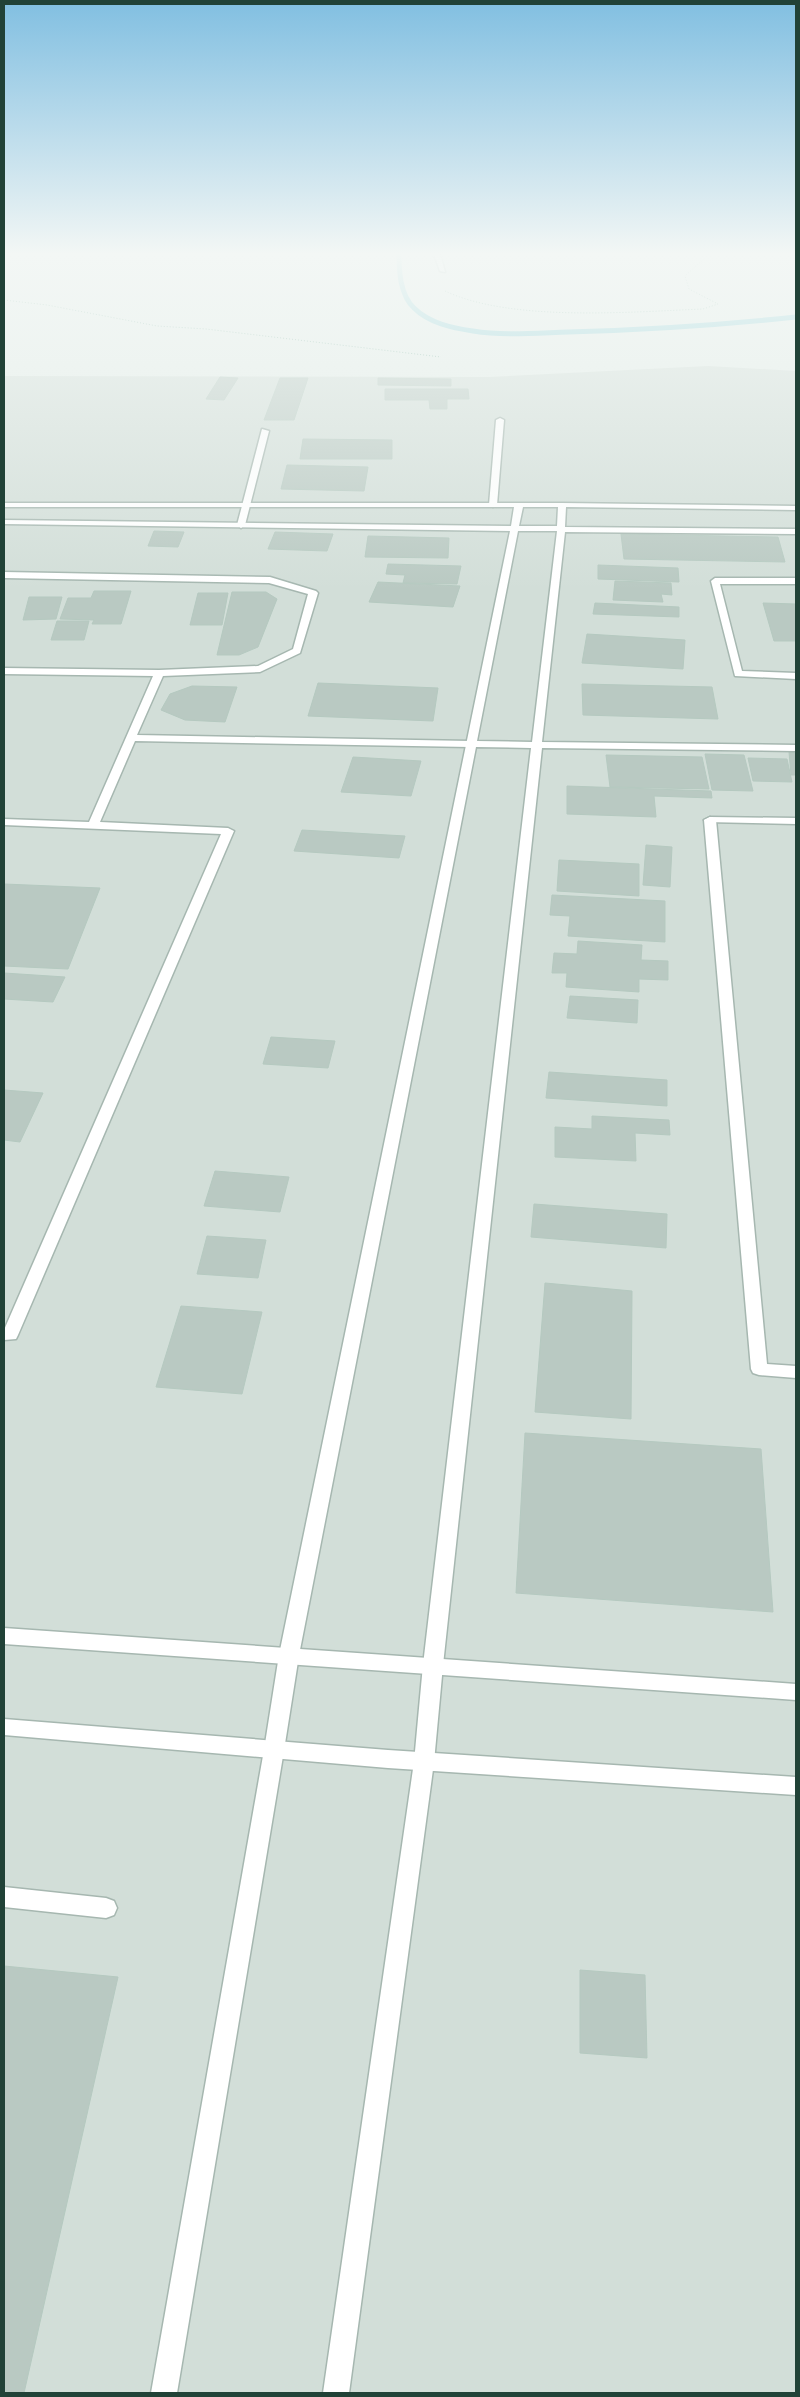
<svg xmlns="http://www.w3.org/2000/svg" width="800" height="2397" font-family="Poppins,sans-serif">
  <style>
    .built { fill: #d2ded8 }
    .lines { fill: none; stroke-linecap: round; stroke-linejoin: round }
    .stream { stroke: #88cfd7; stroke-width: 5 }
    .building { fill: #b9c9c2; stroke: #b5c9c0 }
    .service-casing { stroke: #a6b7b0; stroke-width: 3 }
    .minor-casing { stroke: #a6b7b0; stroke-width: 3 }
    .tertiary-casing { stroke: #a6b7b0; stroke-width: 3 }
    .path { stroke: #82b4a2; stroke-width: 1; stroke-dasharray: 1 2; stroke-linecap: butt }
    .service { fill: #fff; fill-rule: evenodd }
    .minor { fill: #fff; fill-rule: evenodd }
    .tertiary { fill: #fff; fill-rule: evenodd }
  </style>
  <rect width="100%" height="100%" fill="#e4eee9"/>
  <!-- built -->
  <path class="built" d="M 708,366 L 796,371 L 796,2393 L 4,2393 L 4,376 L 489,377 Z"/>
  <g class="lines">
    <!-- stream -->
    <path class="stream" d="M 399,254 C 399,271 400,295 414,308 C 429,323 452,328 473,331 C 504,336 537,333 568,332 C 644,330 720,325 796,317"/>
  </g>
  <!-- building -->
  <path class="building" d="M 220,377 L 238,378 L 224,400 L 206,399 Z
    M 280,378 L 308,378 L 294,420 L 264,420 Z
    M 378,378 L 451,379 L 451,386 L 378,385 Z
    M 385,389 L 468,389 L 469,399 L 447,399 L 447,409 L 430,409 L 429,400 L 385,400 Z
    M 303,439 L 392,440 L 392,459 L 300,459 Z
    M 287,465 L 368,467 L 364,491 L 281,489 Z
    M 154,531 L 184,532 L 178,547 L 148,546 Z
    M 275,532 L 333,534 L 327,551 L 268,549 Z
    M 621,534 L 778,537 L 785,562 L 624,559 Z
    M 368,536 L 449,538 L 448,558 L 365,557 Z
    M 388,564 L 461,566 L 457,584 L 403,583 L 405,575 L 386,574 Z
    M 598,565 L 678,568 L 679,582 L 598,579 Z
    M 615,581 L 671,583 L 672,595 L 661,594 L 663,602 L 613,600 Z
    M 378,582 L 460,586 L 453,607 L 369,602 Z
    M 94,591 L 131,591 L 121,624 L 92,624 L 94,620 L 60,619 L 68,598 L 91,598 Z
    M 232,592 L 266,592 L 277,599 L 258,647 L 239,655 L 217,655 Z
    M 198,593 L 228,593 L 222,625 L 190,625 Z
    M 29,597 L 62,597 L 56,619 L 23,620 Z
    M 595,603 L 679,607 L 679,617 L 593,614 Z
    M 763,603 L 796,604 L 796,641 L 774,641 Z
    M 57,621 L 89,621 L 84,640 L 51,640 Z
    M 587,634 L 685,640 L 683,669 L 582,663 Z
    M 318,683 L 438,688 L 433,721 L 308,716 Z
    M 582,684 L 712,687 L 718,719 L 583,715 Z
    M 192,686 L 237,687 L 225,722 L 185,720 L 161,710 L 170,694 Z
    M 789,752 L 796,753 L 796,775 L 791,775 Z
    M 705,754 L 744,755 L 753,791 L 712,790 Z
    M 606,755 L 702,757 L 709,789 L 610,787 Z
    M 353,757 L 421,761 L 411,796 L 341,792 Z
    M 748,758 L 787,759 L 792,782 L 753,781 Z
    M 567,786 L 711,791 L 712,798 L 654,796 L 656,817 L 567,814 Z
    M 302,830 L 405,836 L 399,858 L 294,851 Z
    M 646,845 L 672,847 L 670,887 L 643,885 Z
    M 559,860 L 639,864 L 639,896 L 557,891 Z
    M 4,884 L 100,888 L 68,969 L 4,966 Z
    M 552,895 L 665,901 L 665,942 L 568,936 L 570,916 L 550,915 Z
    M 578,941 L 642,945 L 641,960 L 668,961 L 668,980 L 639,979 L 639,992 L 566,987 L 567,973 L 552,973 L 554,953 L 577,954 Z
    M 4,973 L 65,977 L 53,1002 L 4,999 Z
    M 570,996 L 638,1000 L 637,1023 L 567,1018 Z
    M 271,1037 L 335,1041 L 328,1068 L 263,1064 Z
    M 549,1072 L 667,1080 L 667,1106 L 546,1098 Z
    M 4,1090 L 43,1093 L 20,1142 L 4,1140 Z
    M 592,1116 L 669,1120 L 670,1135 L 635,1133 L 636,1161 L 555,1157 L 555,1127 L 592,1129 Z
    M 215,1171 L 289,1177 L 280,1212 L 204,1206 Z
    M 534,1204 L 667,1214 L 666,1248 L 531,1237 Z
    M 207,1236 L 266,1240 L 258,1278 L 197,1274 Z
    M 545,1283 L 632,1291 L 631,1419 L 535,1412 Z
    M 181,1306 L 262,1312 L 242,1394 L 156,1387 Z
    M 525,1433 L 761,1449 L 773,1612 L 516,1593 Z
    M 4,1966 L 118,1977 L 24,2393 L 4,2393 Z
    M 580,1970 L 645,1975 L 647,2058 L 580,2053 Z"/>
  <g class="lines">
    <defs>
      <path id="service" d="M 500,418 L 504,420 L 497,505 L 493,507 L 489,505 L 496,420 Z
        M 262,429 L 269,431 L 245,525 L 241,528 L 237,525 Z
        M 4,572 L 270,577 L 316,591 L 318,593 L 300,653 L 260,672 L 163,676 L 137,735 L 470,741 L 475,744 L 470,747 L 135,741 L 100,822 L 228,828 L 234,831 L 18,1335 L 16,1339 L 4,1340 L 4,1330 L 221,834 L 4,825 L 4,819 L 89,822 L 153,676 L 4,674 L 4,668 L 159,670 L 258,666 L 293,649 L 308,594 L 269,583 L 4,578 Z
        M 710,817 L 716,820 L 767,1364 L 796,1366 L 796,1378 L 759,1375 L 753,1373 L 751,1369 L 704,820 Z
        M 274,1741 L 281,1744 L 284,1750 L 177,2393 L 151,2393 L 264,1750 L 267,1744 Z
        M 424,1753 L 431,1756 L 434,1762 L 349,2393 L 323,2393 L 414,1762 L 417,1756 Z
        M 4,1887 L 106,1898 L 114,1901 L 117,1908 L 114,1915 L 106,1918 L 4,1907 Z"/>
      <path id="minor" d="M 434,254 L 440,254 L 445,272 L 440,271 Z
        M 4,503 L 562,503 L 796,506 L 796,510 L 566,507 L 565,527 L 796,529 L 796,534 L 565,532 L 542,742 L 796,745 L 796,751 L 542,748 L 443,1665 L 434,1762 L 431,1768 L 424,1771 L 417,1768 L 414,1762 L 423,1665 L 531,748 L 476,747 L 299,1655 L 284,1750 L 281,1756 L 274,1759 L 267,1756 L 264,1750 L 279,1655 L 510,531 L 4,524 L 4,520 L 511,526 L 514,507 L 4,507 ZM 523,507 L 558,507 L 557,526 L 519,526 ZM 518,531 L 557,531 L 532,742 L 477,741 Z
        M 715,578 L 796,578 L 796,584 L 720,584 L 742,671 L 796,673 L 796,679 L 735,676 L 711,581 Z
        M 710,817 L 796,818 L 796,824 L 706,822 L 704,820 Z"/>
      <path id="tertiary" d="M 4,1628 L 796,1684 L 796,1700 L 4,1644 Z
        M 4,1719 L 388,1750 L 796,1777 L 796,1795 L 388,1768 L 4,1735 Z"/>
    </defs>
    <!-- service casing -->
    <use href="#service" class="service-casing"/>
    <!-- minor casing -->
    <use href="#minor" class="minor-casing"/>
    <!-- tertiary casing -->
    <use href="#tertiary" class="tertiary-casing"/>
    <!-- path -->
    <path class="path" d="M 445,291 C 511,322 629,312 703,309 L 718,304 L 689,289 L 685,276 L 709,254
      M 4,300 L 47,305 L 157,326 L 206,329 L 441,357"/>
    <!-- service -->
    <use href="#service" class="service"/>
    <!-- minor -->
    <use href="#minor" class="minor"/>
    <!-- tertiary -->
    <use href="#tertiary" class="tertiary"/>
  </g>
  <!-- sky -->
  <linearGradient id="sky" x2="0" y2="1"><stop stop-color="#81bfe1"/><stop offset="0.43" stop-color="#f3f7f5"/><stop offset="1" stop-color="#f3f7f5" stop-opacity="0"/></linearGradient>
  <rect width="800" height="590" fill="url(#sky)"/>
  <!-- border -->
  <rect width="800" height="2397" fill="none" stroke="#214237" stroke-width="10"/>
</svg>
